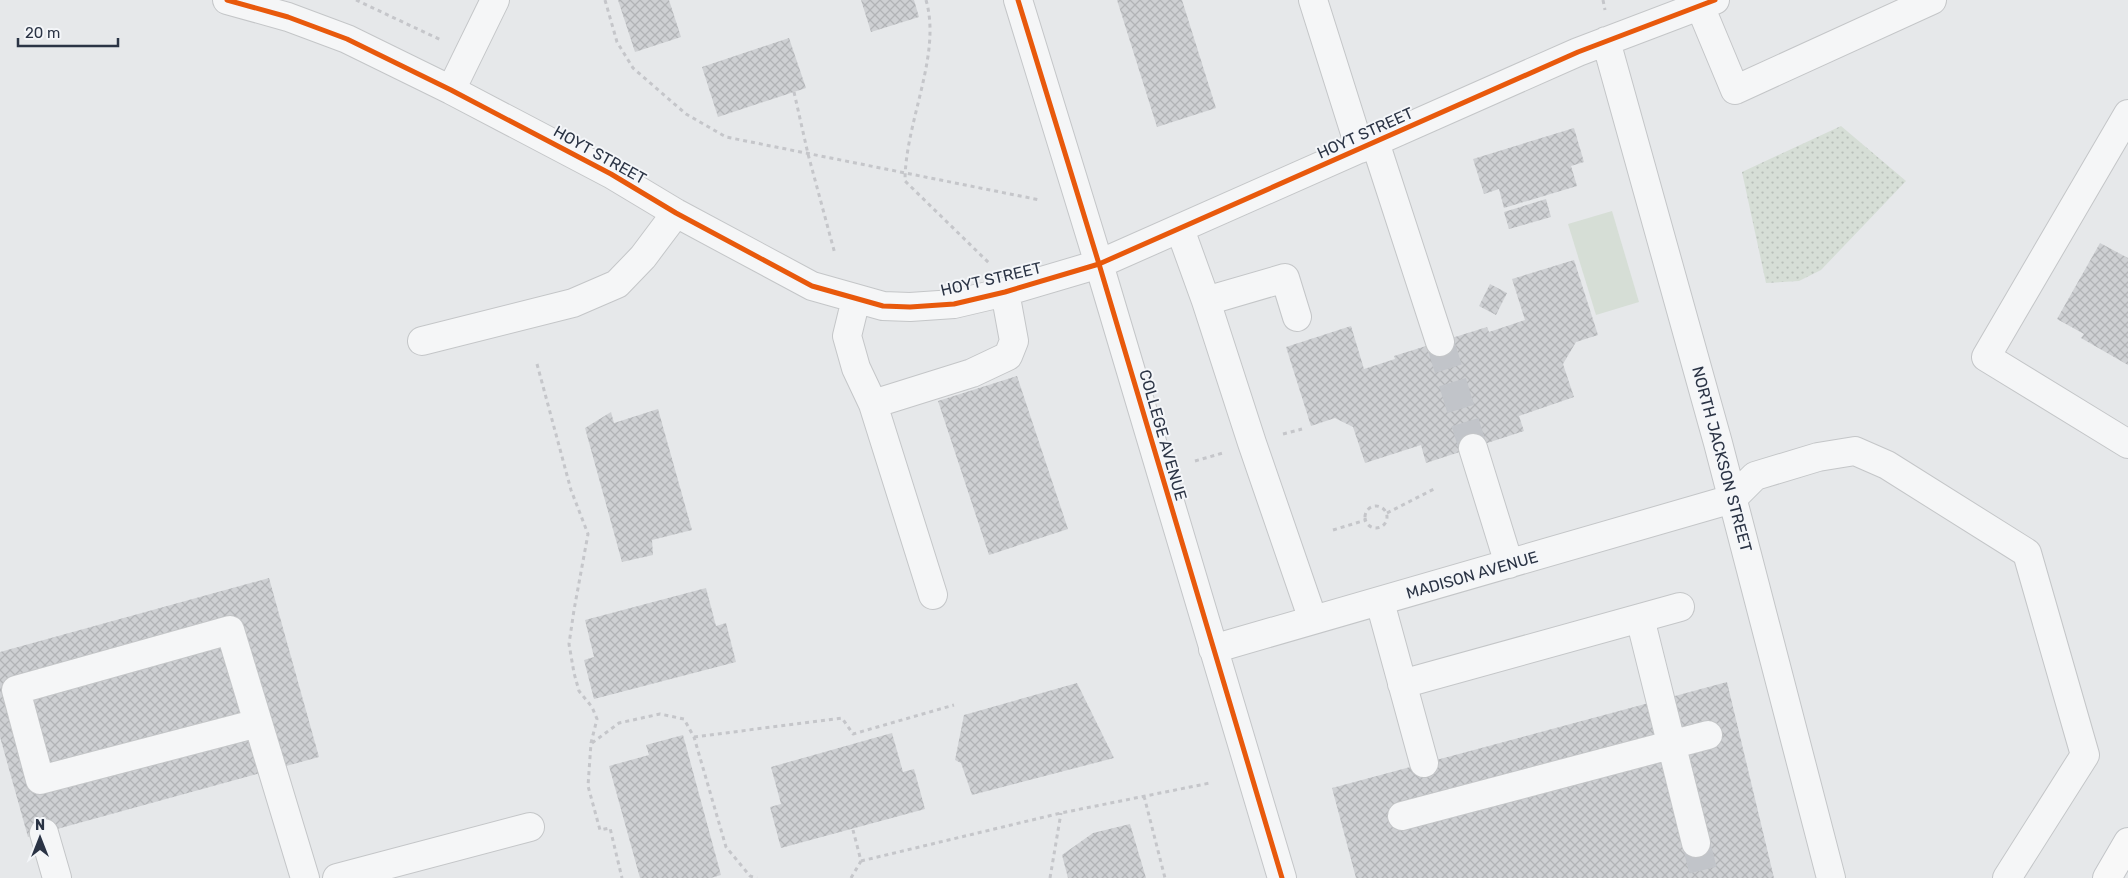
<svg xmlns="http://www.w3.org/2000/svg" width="2128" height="878" font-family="Rubik,sans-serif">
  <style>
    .park { fill: url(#park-dots) }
    .pitch { fill: #d6ded6 }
    .building { fill: url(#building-cross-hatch) }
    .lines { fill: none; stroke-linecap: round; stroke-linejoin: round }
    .minor-tunnel { stroke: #c1c4c9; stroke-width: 28; stroke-dasharray: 28 14; stroke-linecap: butt }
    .minor-casing { stroke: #c4c6c8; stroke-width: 30 }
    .major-casing { stroke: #c2c5c8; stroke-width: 30 }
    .path { stroke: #c5c6ca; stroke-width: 3; stroke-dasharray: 4 4; stroke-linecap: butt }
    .minor { stroke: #f5f6f7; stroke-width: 28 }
    .major { stroke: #f8f8f8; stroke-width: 28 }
    .cycleway-casing { stroke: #f4f6f9; stroke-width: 8 }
    .cycleway { stroke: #e8590c; stroke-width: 5 }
    .labels { text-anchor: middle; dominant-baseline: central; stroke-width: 4; stroke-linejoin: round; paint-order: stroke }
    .street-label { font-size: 16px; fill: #2b3445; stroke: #f4f6f9 }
  </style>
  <defs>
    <pattern id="park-dots" width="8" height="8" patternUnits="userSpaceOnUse" patternTransform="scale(1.25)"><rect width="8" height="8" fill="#d6ded6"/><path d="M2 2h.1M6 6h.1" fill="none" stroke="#b8bfb9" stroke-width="1.8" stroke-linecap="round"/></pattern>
    <pattern id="building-cross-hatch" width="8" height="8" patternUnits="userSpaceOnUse" patternTransform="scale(1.25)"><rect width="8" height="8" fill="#ced0d3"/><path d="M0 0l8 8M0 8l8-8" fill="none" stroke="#b1b3b6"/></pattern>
  </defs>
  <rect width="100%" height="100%" fill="#e6e8ea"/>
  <!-- park -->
  <path class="park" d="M 1841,126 L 1906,181 L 1821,270 L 1799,281 L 1766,283 L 1742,172 Z"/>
  <!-- pitch -->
  <path class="pitch" d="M 1612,211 L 1639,302 L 1596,315 L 1568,224 Z"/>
  <!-- building -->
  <path class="building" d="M 618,0 L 669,0 L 681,37 L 635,52 Z
    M 861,0 L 914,0 L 919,17 L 871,32 Z
    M 1117,0 L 1182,0 L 1216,108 L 1157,127 Z
    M 789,38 L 806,88 L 718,117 L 702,67 Z
    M 1574,128 L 1584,162 L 1571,166 L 1577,186 L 1504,208 L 1499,189 L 1484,194 L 1473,159 Z
    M 1546,199 L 1551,217 L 1509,229 L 1504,212 Z
    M 2100,243 L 2128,258 L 2128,365 L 2081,338 L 2084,334 L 2057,319 Z
    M 1574,260 L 1598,335 L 1576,342 L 1563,364 L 1574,397 L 1519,416 L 1524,431 L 1426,463 L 1421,445 L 1365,463 L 1353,427 L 1335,418 L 1311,426 L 1286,347 L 1351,326 L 1364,369 L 1395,359 L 1394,356 L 1487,327 L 1489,332 L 1525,320 L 1512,279 Z
    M 1490,284 L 1507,293 L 1496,315 L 1479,306 Z
    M 1017,376 L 1068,529 L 989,555 L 938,401 Z
    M 658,409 L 692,530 L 652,540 L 653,555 L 622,562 L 585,428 L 611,412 L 614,423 Z
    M 269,578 L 319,757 L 28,837 L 0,737 L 0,652 Z
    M 706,588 L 716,626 L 726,623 L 736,662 L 594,699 L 584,660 L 594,657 L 585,620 Z
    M 1727,682 L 1774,878 L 1356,878 L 1332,788 Z
    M 1077,683 L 1114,758 L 972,795 L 961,763 L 955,760 L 964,715 Z
    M 892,733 L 903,772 L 914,769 L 925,809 L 781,848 L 770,807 L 781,804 L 771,767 Z
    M 683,735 L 721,875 L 711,878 L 640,878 L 609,766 L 649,755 L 646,745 Z
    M 1130,824 L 1146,878 L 1068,878 L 1062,855 L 1093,833 Z"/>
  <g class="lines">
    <!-- minor-tunnel -->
    <path class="minor-tunnel" d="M 1440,342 L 1473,448
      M 1696,843 L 1705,878"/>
    <defs>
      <path id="minor" d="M 227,0 L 288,17 L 347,39 L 451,90 L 611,174 L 676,213 L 812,286 L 883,306 L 910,307 L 954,304 L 1005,292 L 1099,264 L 1578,52 L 1715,0
        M 1018,0 L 1099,264 L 1282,878
        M 1313,0 L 1360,149
        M 1703,0 L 1700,6 L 1735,90 L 1932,0
        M 1606,41 L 1718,443 L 1831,878
        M 451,90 L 495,0
        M 2128,114 L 1986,357 L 2128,444
        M 1375,142 L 1440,342
        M 1180,229 L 1206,301 L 1252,443 L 1313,620
        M 856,299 L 847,336 L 856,368 L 873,404 L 933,595
        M 1206,301 L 1285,278 L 1297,317
        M 422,341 L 573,303 L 617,284 L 643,257 L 676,213
        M 873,404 L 972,373 L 1008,356 L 1014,341 L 1005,292
        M 1473,448 L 1509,564
        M 1380,602 L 1424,763
        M 1640,618 L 1696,843
        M 1213,649 L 1732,499 L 1755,476 L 1818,457 L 1855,451 L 1887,465 L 2027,553 L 2085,755 L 2007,878
        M 1402,684 L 1680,607
        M 258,723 L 40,780 L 16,690 L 230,630 L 305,878
        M 1402,816 L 1708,735
        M 44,833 L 57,878
        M 337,878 L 530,827"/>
      <path id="major" d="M 2107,878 L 2128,842"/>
    </defs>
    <!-- minor casing -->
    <use href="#minor" class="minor-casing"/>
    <!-- major casing -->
    <use href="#major" class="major-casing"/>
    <!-- path -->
    <path class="path" d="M 356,0 L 441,40
      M 605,0 L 617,42 L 633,68 L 686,114 L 726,137 L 1040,200
      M 926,0 C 942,55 905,122 905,181 L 989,263
      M 1603,0 L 1605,10
      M 794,92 L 808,154 L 835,254
      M 537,364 L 571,490 L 588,534 L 574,610 L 569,644 L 574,673 L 579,691 L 592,707 L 597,719 L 591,743 L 588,786 L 600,830 L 610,828 L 622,878
      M 1283,434 L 1302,429
      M 1195,461 L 1223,453
      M1365 517a11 11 0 1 1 22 0a11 11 0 1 1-22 0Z
      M 1387,513 L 1436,488
      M 1333,530 L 1366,520
      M 694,737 L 842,718 L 853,734 L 954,705
      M 592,743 L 619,723 L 660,714 L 684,719 L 694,737 L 726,847 L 750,876 L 757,878
      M 1144,796 L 1165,878
      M 861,861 L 1061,813 L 1210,783
      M 851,878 L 861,861 L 853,830
      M 1050,878 L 1061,813"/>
    <!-- minor -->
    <use href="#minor" class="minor"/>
    <!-- major -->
    <use href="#major" class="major"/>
    <defs>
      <path id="cycleway" d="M 227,0 L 288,17 L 347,39 L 451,90 L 611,174 L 676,213 L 812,286 L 883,306 L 910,307 L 954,304 L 1005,292 L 1099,264 L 1578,52 L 1715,0
        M 1018,0 L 1099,264 L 1282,878"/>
    </defs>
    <!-- cycleway casing -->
    <use href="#cycleway" class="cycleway-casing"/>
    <!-- cycleway -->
    <use href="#cycleway" class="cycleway"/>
  </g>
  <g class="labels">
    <!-- street labels -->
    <g class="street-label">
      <text transform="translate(1365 133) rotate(-24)">HOYT STREET</text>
      <text transform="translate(600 155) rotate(29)">HOYT STREET</text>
      <text transform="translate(991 279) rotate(-13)">HOYT STREET</text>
      <text transform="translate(1163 435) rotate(74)">COLLEGE AVENUE</text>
      <text transform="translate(1722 459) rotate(75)">NORTH JACKSON STREET</text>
      <text transform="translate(1472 575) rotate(-16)">MADISON AVENUE</text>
    </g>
  </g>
  <!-- north arrow -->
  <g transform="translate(40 838)" stroke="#f4f6f9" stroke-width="4" paint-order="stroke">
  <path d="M0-4L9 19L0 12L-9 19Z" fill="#2b3445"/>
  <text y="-8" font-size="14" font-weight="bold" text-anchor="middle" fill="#2b3445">N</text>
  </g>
  <!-- scale -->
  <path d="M18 38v8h100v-8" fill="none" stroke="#2b3445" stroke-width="2.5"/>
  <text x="25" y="38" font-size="15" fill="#2b3445" stroke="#f4f6f9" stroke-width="4" paint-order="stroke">20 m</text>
</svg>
